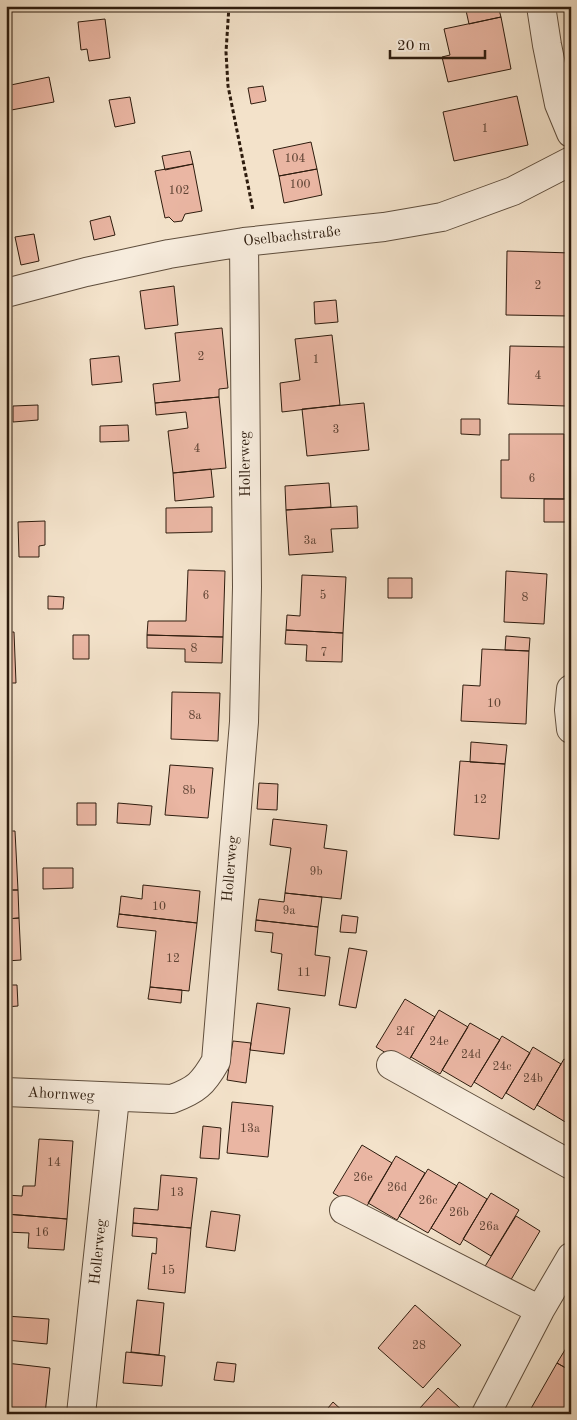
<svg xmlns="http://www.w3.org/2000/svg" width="577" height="1420" font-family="'Old Standard TT',serif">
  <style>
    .building { fill: #eab6a3; stroke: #2e1c0e }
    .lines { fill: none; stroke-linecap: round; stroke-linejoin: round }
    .minor-casing { stroke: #5f4e3d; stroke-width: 30 }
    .path { stroke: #2e1c0e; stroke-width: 3; stroke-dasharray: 4 2.5; stroke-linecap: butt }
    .minor { stroke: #f7ecdd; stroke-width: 28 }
    .labels { text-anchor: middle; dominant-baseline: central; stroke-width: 4.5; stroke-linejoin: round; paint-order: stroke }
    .number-label { font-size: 12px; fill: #5d4233 }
    .street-label { font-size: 15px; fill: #2e1c0e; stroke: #f7ecdd }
  </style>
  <rect width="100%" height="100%" fill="#f3e2ca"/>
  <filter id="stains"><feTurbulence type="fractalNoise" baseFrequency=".004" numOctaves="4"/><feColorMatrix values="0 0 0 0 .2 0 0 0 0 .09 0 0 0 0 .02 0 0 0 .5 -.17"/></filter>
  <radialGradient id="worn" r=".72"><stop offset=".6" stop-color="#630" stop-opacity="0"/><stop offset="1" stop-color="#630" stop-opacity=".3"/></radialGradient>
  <!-- building -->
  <path class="building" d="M 465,6 L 498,6 L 501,17 L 469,24 Z
    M 501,17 L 511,69 L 448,82 L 442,57 L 450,55 L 444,29 Z
    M 105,19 L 110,58 L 89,61 L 87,49 L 81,50 L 78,22 Z
    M 49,77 L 54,102 L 6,111 L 6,86 Z
    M 263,86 L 266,101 L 251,104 L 248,88 Z
    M 517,96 L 528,145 L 454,161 L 443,112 Z
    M 130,97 L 135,123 L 115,127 L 109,100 Z
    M 311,142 L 317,169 L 279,176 L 273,150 Z
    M 190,151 L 193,164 L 165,170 L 162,156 Z
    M 193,164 L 202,211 L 185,214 L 182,221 L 174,222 L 169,217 L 165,218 L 155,171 Z
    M 317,169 L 322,195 L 284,203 L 279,176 Z
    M 110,216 L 115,235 L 94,240 L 90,221 Z
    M 34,234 L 39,261 L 21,265 L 15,237 Z
    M 507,251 L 571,253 L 569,316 L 506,315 Z
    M 174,286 L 178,325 L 145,329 L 140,291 Z
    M 336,300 L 338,322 L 315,324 L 314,302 Z
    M 222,328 L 228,388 L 219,389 L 219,397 L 155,403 L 153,384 L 180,381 L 175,333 Z
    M 332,335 L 340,405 L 282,412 L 280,383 L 300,380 L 295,339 Z
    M 510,346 L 568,347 L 566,406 L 508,404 Z
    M 119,356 L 122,382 L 92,385 L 90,359 Z
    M 219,397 L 226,468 L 173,473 L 168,431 L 188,428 L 186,412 L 156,415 L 155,403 Z
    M 364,403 L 369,450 L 307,456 L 302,409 Z
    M 38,405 L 38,420 L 13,422 L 13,406 Z
    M 461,419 L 480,419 L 480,435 L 461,434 Z
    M 128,425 L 129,441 L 100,442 L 100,426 Z
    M 509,434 L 564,434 L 564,499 L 501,498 L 501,460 L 509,460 Z
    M 211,469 L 214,497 L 175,501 L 173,473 Z
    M 329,483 L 331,507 L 286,510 L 285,486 Z
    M 544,499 L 571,499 L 571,522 L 544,522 Z
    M 357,506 L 358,528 L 331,529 L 333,552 L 289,555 L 286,510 Z
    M 212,507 L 212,532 L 166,533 L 166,508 Z
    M 45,521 L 45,545 L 39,546 L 39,557 L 19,557 L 18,522 Z
    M 188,570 L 225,571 L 223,637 L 147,635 L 148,621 L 186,621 Z
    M 506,571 L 547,574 L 544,624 L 504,622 Z
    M 302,575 L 346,577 L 343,633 L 286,630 L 287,615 L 300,616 Z
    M 388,578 L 412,578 L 412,598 L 388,598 Z
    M 48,596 L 64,597 L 63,609 L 48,609 Z
    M 286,630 L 343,633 L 342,662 L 306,661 L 307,645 L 285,644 Z
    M 6,632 L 14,632 L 16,683 L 6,683 Z
    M 73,635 L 89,635 L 89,659 L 73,659 Z
    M 147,635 L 223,637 L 222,663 L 185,662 L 185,649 L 147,648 Z
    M 506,636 L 530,638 L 529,651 L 505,650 Z
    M 482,649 L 529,651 L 526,724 L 461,721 L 463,685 L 480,686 Z
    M 172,692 L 220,693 L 218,741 L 171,739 Z
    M 8,722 L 10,778 L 6,778 L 6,723 Z
    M 471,742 L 507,745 L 505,764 L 470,762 Z
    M 460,761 L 505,764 L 499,839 L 454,835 Z
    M 170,765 L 213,768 L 208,818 L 165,815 Z
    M 259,783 L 278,784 L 277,810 L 257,809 Z
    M 77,803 L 96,803 L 96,825 L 77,825 Z
    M 118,803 L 152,806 L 150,825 L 117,823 Z
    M 273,819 L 327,825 L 324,848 L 347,851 L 341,899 L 285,893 L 291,848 L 270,845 Z
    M 6,831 L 15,831 L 18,890 L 6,890 Z
    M 43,868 L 73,868 L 73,888 L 43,889 Z
    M 143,885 L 200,891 L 197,923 L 119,914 L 121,896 L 142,899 Z
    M 6,890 L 18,890 L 19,918 L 6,919 Z
    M 285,893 L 322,897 L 318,927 L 256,920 L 259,899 L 284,902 Z
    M 119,914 L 197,923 L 189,991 L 150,987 L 156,931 L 117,927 Z
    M 342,915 L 358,917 L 356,933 L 340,932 Z
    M 19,918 L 21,960 L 6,961 L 6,919 Z
    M 256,920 L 318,927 L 315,955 L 330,957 L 325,996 L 278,990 L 282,954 L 271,952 L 273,933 L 255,931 Z
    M 349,948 L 367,951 L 356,1008 L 339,1005 Z
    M 9,985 L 17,985 L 18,1006 L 6,1007 L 6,986 Z
    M 150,987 L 182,990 L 181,1003 L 148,999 Z
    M 405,999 L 435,1017 L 406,1065 L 376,1047 Z
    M 257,1003 L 290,1008 L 284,1054 L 250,1050 Z
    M 439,1010 L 468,1027 L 440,1074 L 411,1057 Z
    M 470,1023 L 500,1040 L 471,1087 L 442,1070 Z
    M 502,1036 L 530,1053 L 502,1099 L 474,1082 Z
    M 233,1041 L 251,1043 L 246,1083 L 227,1080 Z
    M 533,1047 L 561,1064 L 534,1110 L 506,1093 Z
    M 564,1059 L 571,1063 L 571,1117 L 567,1123 L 537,1105 Z
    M 232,1102 L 273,1106 L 268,1157 L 227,1153 Z
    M 203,1126 L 221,1128 L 219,1159 L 200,1158 Z
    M 39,1139 L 73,1141 L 67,1219 L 6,1214 L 6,1195 L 22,1196 L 23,1186 L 35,1186 Z
    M 362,1145 L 392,1163 L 364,1211 L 333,1193 Z
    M 396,1156 L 425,1173 L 397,1220 L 368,1203 Z
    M 428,1169 L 457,1186 L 428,1233 L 399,1216 Z
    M 161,1175 L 197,1178 L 191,1228 L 133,1223 L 134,1208 L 158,1210 Z
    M 459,1182 L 487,1199 L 460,1245 L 431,1228 Z
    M 491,1193 L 519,1210 L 491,1256 L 463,1239 Z
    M 211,1211 L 240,1215 L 235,1251 L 206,1247 Z
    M 6,1214 L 67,1219 L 64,1250 L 28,1248 L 29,1233 L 6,1232 Z
    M 516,1216 L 540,1231 L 509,1283 L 484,1268 Z
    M 133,1223 L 191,1228 L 185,1293 L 148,1289 L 152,1253 L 156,1254 L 157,1238 L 132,1236 Z
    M 137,1300 L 164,1303 L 159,1355 L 131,1352 Z
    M 415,1305 L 461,1345 L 423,1388 L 378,1348 Z
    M 6,1316 L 49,1319 L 47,1344 L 6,1340 Z
    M 571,1340 L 571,1371 L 557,1363 Z
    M 126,1352 L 165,1356 L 162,1386 L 123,1383 Z
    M 217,1362 L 236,1364 L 234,1382 L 214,1380 Z
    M 6,1363 L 50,1368 L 45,1414 L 6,1410 Z
    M 557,1363 L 571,1371 L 571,1414 L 533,1414 L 529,1412 Z
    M 438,1388 L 460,1408 L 455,1414 L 426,1414 L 420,1408 Z
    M 333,1402 L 346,1414 L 323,1414 Z"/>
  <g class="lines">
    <defs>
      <path id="minor" d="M 541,6 L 547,45 L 559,104 L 571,133
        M 6,293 L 86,272 L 169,254 L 244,242 L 384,227 L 442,217 L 513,191 L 571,161
        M 571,689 L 569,710 L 571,729
        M 391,1065 L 571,1165
        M 6,1092 L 172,1099 C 196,1090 203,1084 216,1061 L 244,722 L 247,587 L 244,242
        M 344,1210 L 540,1310
        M 81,1414 L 115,1098
        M 486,1414 L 540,1310 L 571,1257"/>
    </defs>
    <!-- minor casing -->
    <use href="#minor" class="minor-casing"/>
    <!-- path -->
    <path class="path" d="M 229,6 L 226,52 L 228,86 L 253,210"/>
    <!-- minor -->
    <use href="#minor" class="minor"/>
  </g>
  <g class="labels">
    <!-- number labels -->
    <g class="number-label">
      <text x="485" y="129">1</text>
      <text x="295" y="159">104</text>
      <text x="300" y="185">100</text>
      <text x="179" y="191">102</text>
      <text x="538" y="286">2</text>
      <text x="201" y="357">2</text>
      <text x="316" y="360">1</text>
      <text x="538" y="376">4</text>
      <text x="336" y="430">3</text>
      <text x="197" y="449">4</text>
      <text x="532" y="479">6</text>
      <text x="310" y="541">3a</text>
      <text x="206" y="596">6</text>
      <text x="323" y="596">5</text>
      <text x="525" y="598">8</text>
      <text x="194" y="649">8</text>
      <text x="324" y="653">7</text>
      <text x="494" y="704">10</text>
      <text x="195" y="716">8a</text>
      <text x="189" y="791">8b</text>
      <text x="480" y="800">12</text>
      <text x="316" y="872">9b</text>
      <text x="159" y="907">10</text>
      <text x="289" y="911">9a</text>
      <text x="173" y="959">12</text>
      <text x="304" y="973">11</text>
      <text x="405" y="1032">24f</text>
      <text x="439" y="1042">24e</text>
      <text x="471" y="1055">24d</text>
      <text x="502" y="1067">24c</text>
      <text x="533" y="1079">24b</text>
      <text x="250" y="1129">13a</text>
      <text x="54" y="1163">14</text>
      <text x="363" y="1178">26e</text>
      <text x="397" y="1188">26d</text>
      <text x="177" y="1193">13</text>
      <text x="428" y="1201">26c</text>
      <text x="459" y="1213">26b</text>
      <text x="489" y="1227">26a</text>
      <text x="42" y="1233">16</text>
      <text x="168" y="1271">15</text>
      <text x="419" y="1346">28</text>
    </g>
    <!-- street labels -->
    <g class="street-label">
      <text transform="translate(292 237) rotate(-6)">Oselbachstraße</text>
      <text transform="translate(246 464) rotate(-91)">Hollerweg</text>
      <text transform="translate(231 869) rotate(-85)">Hollerweg</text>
      <text transform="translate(61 1095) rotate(3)">Ahornweg</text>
      <text transform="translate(99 1252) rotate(-84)">Hollerweg</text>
    </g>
  </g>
  <!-- margin -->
  <rect width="577" height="1420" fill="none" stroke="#f3e2ca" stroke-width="25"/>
  <rect x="8" y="8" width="562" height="1405" fill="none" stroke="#2e1c0e" stroke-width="2.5"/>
  <rect x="12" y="12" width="552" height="1395" fill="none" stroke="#2e1c0e"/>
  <!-- scale -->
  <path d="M390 50v8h95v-8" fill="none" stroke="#2e1c0e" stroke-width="2.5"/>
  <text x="397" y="50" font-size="15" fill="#2e1c0e" stroke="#f7ecdd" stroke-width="4" paint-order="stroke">20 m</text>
  <rect width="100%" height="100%" filter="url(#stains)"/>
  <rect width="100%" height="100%" fill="url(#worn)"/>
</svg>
